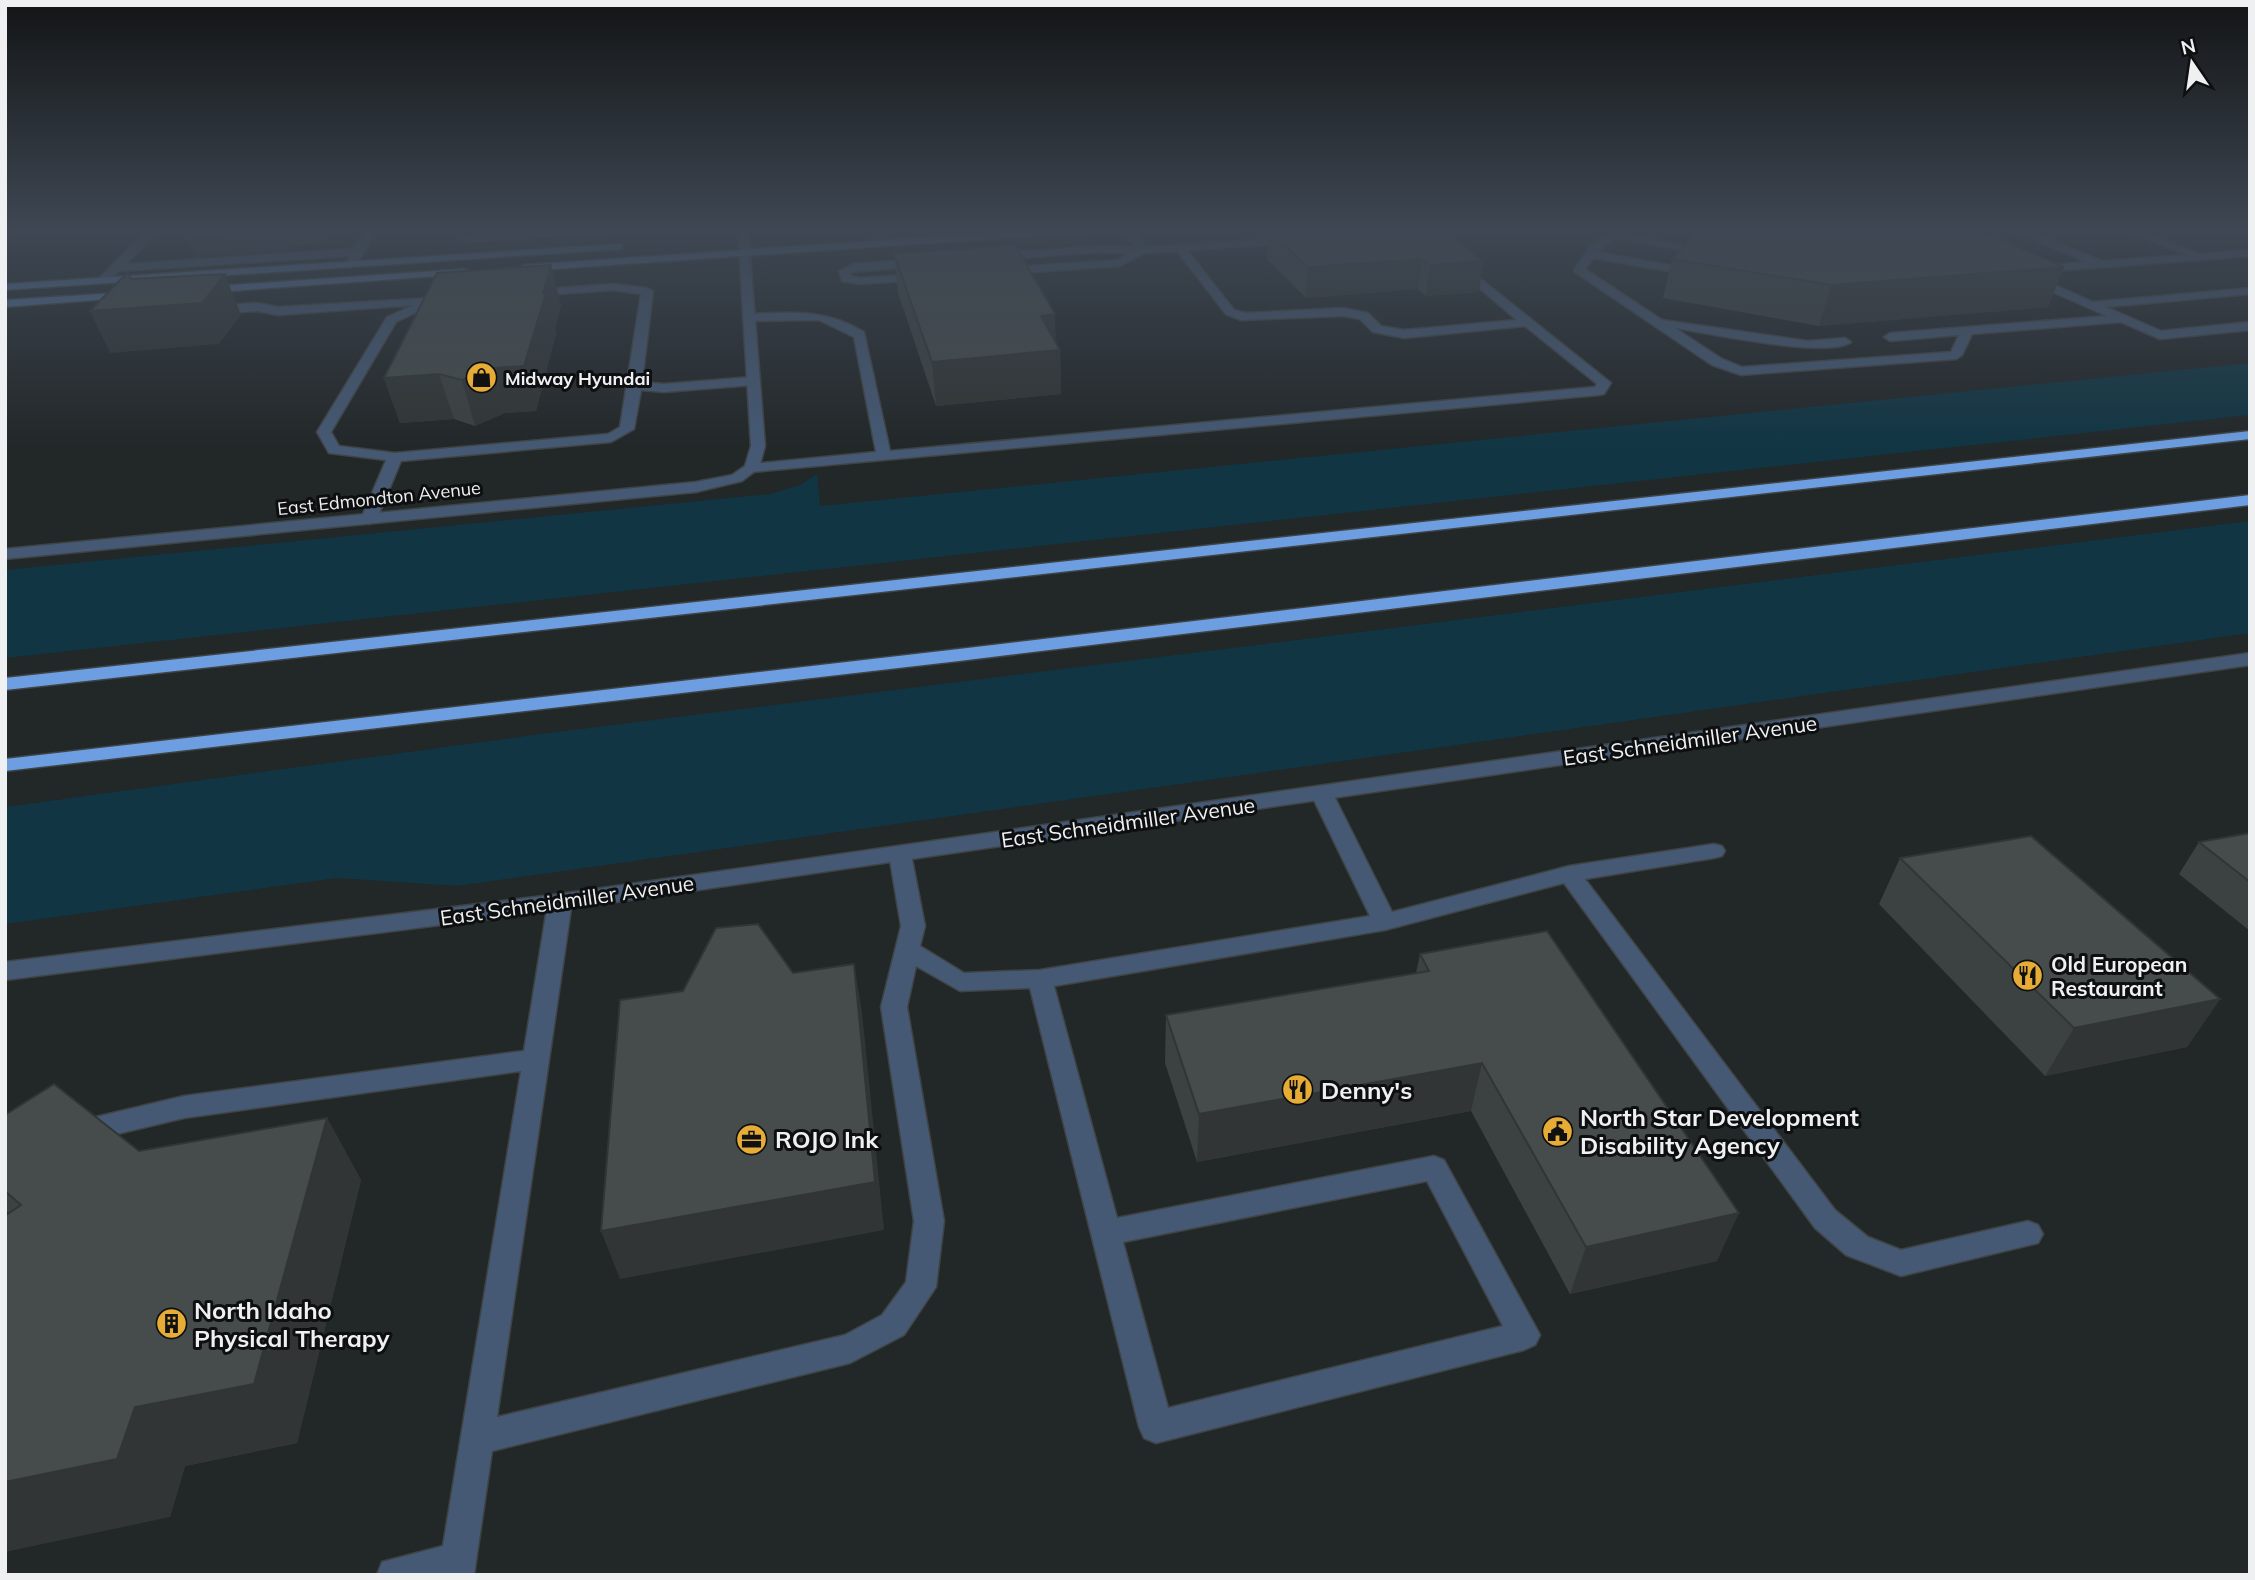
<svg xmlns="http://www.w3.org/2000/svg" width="2255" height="1580" font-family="Mulish,sans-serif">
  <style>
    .green { fill: #113543 }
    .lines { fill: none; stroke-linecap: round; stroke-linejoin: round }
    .lane-casing { stroke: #3f4344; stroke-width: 3 }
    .street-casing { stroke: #3f4344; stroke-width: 3 }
    .secondary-casing { stroke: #3f4344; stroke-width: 3 }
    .highway-casing { stroke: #3f4344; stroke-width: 3 }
    .lane { fill: #455974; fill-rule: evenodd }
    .street { fill: #455974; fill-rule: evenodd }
    .secondary { fill: #5575a0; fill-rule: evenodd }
    .highway { fill: #6c9ee1; fill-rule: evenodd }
    .wall { fill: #3c4141 }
    .shaded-wall { fill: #313535 }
    .building { fill: #464c4c; stroke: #313535; stroke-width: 2 }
    .labels { text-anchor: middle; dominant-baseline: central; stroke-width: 6; stroke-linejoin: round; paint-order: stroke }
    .far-poi-label { font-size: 18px; font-weight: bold; fill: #eef0f2; stroke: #0d0f10; text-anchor: start }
    .far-street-label { font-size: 18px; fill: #eef0f2; stroke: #0d0f10 }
    .street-label { font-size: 21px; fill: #eef0f2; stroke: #0d0f10 }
    .poi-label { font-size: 21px; font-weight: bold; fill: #eef0f2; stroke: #0d0f10; text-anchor: start }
    .near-poi-label { font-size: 24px; font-weight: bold; fill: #eef0f2; stroke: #0d0f10; text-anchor: start }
  </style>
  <rect width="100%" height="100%" fill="#222728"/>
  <!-- green -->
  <path class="green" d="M 2250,363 L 2250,415 L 5,658 L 5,570 L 770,494 L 800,485 L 817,474 L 820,506 Z
    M 2250,521 L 2250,633 L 457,886 L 337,878 L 5,924 L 5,807 L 533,735 Z"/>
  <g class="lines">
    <defs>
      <path id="lane" d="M 5,229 L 32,229 L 8,233 Z
        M 149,229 L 160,229 L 126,264 L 354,249 L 368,229 L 378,229 L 355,266 L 351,267 L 346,264 L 350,256 L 119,271 L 106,283 L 98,283 L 98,279 Z
        M 564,229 L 613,229 L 608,232 L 468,242 L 463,239 L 468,236 Z
        M 1123,229 L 1133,229 L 1145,247 L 1301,238 L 1302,240 L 1297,243 L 1187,250 L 1234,310 L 1246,313 L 1343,308 L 1368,313 L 1381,326 L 1404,330 L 1517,320 L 1453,266 L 1462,264 L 1611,383 L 1604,394 L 1599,395 L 752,472 L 745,468 L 752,464 L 876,452 L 854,337 L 819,320 L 745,321 L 743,318 L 749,314 C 792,312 827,309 864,332 L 890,451 L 1595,387 L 1597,384 L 1525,326 L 1404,338 L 1373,332 L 1360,319 L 1343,316 L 1241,320 L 1226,314 L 1177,251 L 1144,253 L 1120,266 L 860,284 L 842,281 L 839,271 L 853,264 L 1098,246 L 1135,247 ZM 1098,252 L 1129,253 L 1118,260 L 860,278 L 851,276 L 850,272 Z
        M 1616,229 L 1628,229 L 1623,234 L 1699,249 L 1694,252 L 1615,238 L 1597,252 L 1674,266 L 1679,269 L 1674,272 L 1593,258 L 1585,269 L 1662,320 L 1808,341 L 1845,338 L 1851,342 C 1829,359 1707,333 1675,328 L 1722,359 L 1742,367 L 1951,352 L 1959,335 L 1890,341 L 1884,337 L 1890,333 L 2107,316 L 2023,279 L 2023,275 L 2051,265 L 2086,262 L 2010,229 L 2024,229 L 2102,261 L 2186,255 L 2122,229 L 2137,229 L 2199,254 L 2250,250 L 2250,256 L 2053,271 L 2037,277 L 2093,302 L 2250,288 L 2250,294 L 2106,307 L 2161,331 L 2250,322 L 2250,330 L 2160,339 L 2121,322 L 1972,334 L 1962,355 L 1956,359 L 1741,375 L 1712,365 L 1575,272 L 1574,270 L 1591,245 Z
        M 613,284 L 647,288 L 653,291 L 642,382 L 664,384 L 753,377 L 760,381 L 753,385 L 664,392 L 641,390 L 634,429 L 611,442 L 401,461 L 377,519 L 369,524 L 361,519 L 386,460 L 329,453 L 317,432 L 387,317 L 414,305 L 278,315 L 257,311 L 210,314 L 204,310 L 210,306 L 257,303 L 278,307 L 450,297 L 450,301 L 435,303 L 396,322 L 331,432 L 339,446 L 395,453 L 608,434 L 620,427 L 641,294 L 613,290 L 531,296 L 525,293 L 531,290 Z
        M 1322,787 L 1329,789 L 1333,794 L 1392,912 L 1569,866 L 1714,844 L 1722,846 L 1725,851 L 1722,856 L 1714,858 L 1585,879 L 1835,1210 L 1868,1237 L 1901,1250 L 2028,1221 L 2038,1225 L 2043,1234 L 2038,1243 L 1901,1276 L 1846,1255 L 1815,1228 L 1564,883 L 1385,930 L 1054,986 L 1117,1218 L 1434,1156 L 1444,1160 L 1540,1335 L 1535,1345 L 1524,1350 L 1156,1443 L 1144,1438 L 1139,1427 L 1030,988 L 960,991 L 916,966 L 907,1007 L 944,1221 L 936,1287 L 904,1335 L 850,1363 L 492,1451 L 474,1575 L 377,1575 L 382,1562 L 443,1546 L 521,1071 L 184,1118 L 79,1143 L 69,1140 L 65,1132 L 69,1124 L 79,1121 L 184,1096 L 524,1051 L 548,902 L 552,896 L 560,894 L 568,896 L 572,902 L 497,1417 L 845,1335 L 882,1315 L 906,1282 L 914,1221 L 881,1007 L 901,926 L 889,854 L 892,849 L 900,847 L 908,849 L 911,854 L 925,926 L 920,946 L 964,973 L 1040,970 L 1370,916 L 1311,794 L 1315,789 ZM 1427,1181 L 1503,1326 L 1168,1408 L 1123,1242 Z"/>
      <path id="street" d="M 738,229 L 748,229 L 765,446 L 759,468 L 742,481 L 696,492 L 5,559 L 5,549 L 696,482 L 732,475 L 745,466 L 751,446 Z
        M 2250,653 L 2250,665 L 560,910 L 5,980 L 5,962 L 560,894 Z"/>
      <path id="secondary" d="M 1046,229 L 1097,229 L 1092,232 L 524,271 L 519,268 L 524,265 Z
        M 618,244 L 622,245 L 622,249 L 5,290 L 5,284 Z
        M 464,269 L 468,270 L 468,274 L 203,293 L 197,290 L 203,287 Z
        M 132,292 L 136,293 L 136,297 L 5,307 L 5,300 Z"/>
      <path id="highway" d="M 2250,431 L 2250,439 L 5,690 L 5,678 Z
        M 2250,495 L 2250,505 L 959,661 L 5,771 L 5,759 L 959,649 Z"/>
    </defs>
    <!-- lane casing -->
    <use href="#lane" class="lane-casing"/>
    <!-- street casing -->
    <use href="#street" class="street-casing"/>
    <!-- secondary casing -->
    <use href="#secondary" class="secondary-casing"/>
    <!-- highway casing -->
    <use href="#highway" class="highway-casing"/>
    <!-- lane -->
    <use href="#lane" class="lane"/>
    <!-- street -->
    <use href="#street" class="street"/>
    <!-- secondary -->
    <use href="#secondary" class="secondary"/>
    <!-- highway -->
    <use href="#highway" class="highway"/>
  </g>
  <!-- wall -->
  <path class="wall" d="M 190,229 L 332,229 L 320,244 L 291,245 L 287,251 L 195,257 L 187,236 L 191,232 Z
    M 1697,229 L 1966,229 L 1969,232 L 2064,267 L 2048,307 L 1819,326 L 1663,298 L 1672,259 L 1696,235 Z
    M 1268,230 L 1483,261 L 1479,292 L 1426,296 L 1418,289 L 1306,298 L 1267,259 Z
    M 894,254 L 1056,343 L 1060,350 L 1061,394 L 936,406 L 898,293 Z
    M 561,305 L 555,328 L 556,334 L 536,411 L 505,413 L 475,426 L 454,419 L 400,423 L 384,378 Z
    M 2250,833 L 2250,931 L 2179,874 L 2199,842 Z
    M 1900,858 L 2220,999 L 2187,1047 L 2045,1076 L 1879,904 Z
    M 1420,954 L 1717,1261 L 1570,1294 L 1471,1111 L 1197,1162 L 1165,1063 L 1166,1015 L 1416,973 Z
    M 5,1115 L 139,1151 L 327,1118 L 361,1180 L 297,1443 L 185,1466 L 170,1517 L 9,1213 L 5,1210 Z"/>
  <!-- shaded-wall -->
  <path class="shaded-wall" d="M 286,229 L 291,245 L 287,251 L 195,257 L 187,236 Z
    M 315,229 L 332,229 L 320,244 Z
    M 1422,259 L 1418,289 L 1306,298 L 1308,267 Z
    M 1483,261 L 1479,292 L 1426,296 L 1430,265 Z
    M 551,265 L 561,305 L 555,328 L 556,334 L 536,411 L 505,413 L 475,426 L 462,380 L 543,293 Z
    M 2064,267 L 2048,307 L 1819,326 L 1831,285 Z
    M 225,274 L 241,315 L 219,344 L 110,353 L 90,311 L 143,307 Z
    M 1055,314 L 1056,351 L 1060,350 L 1061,394 L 936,406 L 932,362 L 1041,316 Z
    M 439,374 L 454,419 L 400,423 L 384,378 Z
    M 854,964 L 862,1012 L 884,1230 L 620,1279 L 601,1231 Z
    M 2220,999 L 2187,1047 L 2045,1076 L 2074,1028 Z
    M 1482,1063 L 1471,1111 L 1197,1162 L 1199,1114 Z
    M 327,1118 L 361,1180 L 297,1443 L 185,1466 L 170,1517 L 5,1552 L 5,1482 L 135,1407 Z
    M 1739,1213 L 1717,1261 L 1570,1294 L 1586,1247 Z"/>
  <!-- building -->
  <path class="building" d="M 190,229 L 281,229 L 280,231 L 187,236 L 193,229 Z
    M 1278,229 L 1442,229 L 1483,261 L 1430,265 L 1422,259 L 1308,267 L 1268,230 Z
    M 1701,229 L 1966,229 L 1969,232 L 1992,236 L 2064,267 L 1831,285 L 1672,259 Z
    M 1015,245 L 1055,314 L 1041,316 L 1060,350 L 932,362 L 894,254 Z
    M 551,265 L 543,293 L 546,293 L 524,366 L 492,368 L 462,380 L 439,374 L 384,378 L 437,273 Z
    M 128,272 L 131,279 L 225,274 L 202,303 L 90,311 Z
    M 2250,833 L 2250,882 L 2199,842 Z
    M 2031,836 L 2220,999 L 2074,1028 L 1900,858 Z
    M 758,924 L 793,973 L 854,964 L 875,1182 L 601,1231 L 620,1000 L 683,991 L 716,928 Z
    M 1547,931 L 1739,1213 L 1586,1247 L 1482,1063 L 1199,1114 L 1166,1015 L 1429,971 L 1420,954 Z
    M 54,1084 L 139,1151 L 327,1118 L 254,1384 L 135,1407 L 117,1459 L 5,1482 L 5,1216 L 21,1205 L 5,1191 L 5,1115 Z"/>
  <!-- sky -->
  <linearGradient id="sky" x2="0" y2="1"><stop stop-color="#131516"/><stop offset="0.51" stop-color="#3e4753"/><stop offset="1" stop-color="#3e4753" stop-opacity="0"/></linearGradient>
  <rect width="2255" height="450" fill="url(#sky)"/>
  <!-- icons -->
  <defs>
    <symbol id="shop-disc" viewBox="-11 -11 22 22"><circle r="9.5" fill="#e6ac36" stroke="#0d0f10"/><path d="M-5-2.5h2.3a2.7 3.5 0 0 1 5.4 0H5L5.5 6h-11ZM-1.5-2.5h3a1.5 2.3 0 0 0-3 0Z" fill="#111"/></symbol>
    <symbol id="restaurant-disc" viewBox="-11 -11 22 22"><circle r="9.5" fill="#e6ac36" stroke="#0d0f10"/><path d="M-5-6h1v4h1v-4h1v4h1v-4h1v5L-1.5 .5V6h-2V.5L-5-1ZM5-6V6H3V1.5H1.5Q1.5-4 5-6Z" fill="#111"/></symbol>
    <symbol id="civic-disc" viewBox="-11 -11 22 22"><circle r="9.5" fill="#e6ac36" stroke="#0d0f10"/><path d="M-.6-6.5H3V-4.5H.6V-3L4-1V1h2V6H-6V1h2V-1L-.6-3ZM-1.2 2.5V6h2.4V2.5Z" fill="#111"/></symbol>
    <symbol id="office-disc" viewBox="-11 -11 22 22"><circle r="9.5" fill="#e6ac36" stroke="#0d0f10"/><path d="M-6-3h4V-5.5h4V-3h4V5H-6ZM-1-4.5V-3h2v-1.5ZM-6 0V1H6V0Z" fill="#111"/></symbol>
    <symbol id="building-disc" viewBox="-11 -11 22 22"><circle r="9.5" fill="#e6ac36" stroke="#0d0f10"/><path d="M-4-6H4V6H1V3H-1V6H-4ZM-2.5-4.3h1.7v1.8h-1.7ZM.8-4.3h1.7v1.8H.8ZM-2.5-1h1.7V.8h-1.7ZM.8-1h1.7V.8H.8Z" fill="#111"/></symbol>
  </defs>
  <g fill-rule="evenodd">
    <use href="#shop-disc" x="464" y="360" width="35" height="35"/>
    <use href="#restaurant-disc" x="2010" y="958" width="35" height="35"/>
    <use href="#restaurant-disc" x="1280" y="1072" width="35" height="35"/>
    <use href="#civic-disc" x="1540" y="1114" width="35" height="35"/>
    <use href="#office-disc" x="734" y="1122" width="35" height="35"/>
    <use href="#building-disc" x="154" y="1306" width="35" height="35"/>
  </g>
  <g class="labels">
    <!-- far-poi labels -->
    <g class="far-poi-label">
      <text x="505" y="378">Midway Hyundai</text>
    </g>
    <!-- far-street labels -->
    <g class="far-street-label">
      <text transform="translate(379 498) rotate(-6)">East Edmondton Avenue</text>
    </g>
    <!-- street labels -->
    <g class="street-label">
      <text transform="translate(1690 740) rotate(-8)">East Schneidmiller Avenue</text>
      <text transform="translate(1128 822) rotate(-8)">East Schneidmiller Avenue</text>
      <text transform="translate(567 900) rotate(-8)">East Schneidmiller Avenue</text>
    </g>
    <!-- poi labels -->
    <g class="poi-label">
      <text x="2051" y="964">Old European<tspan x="2051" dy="24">Restaurant</tspan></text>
    </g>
    <!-- near-poi labels -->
    <g class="near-poi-label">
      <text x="1321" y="1090">Denny's</text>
      <text x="1580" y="1117">North Star Development<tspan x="1580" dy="28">Disability Agency</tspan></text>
      <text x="775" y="1139">ROJO Ink</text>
      <text x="194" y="1310">North Idaho<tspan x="194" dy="28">Physical Therapy</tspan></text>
    </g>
  </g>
  <!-- border -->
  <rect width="2255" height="1580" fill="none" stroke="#eef0f2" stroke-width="14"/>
  <!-- north arrow -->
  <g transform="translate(2192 63) rotate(347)" stroke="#0d0f10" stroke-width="5" paint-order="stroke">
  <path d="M0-5L12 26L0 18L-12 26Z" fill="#eef0f2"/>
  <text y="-10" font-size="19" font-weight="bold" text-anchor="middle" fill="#eef0f2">N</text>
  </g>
</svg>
